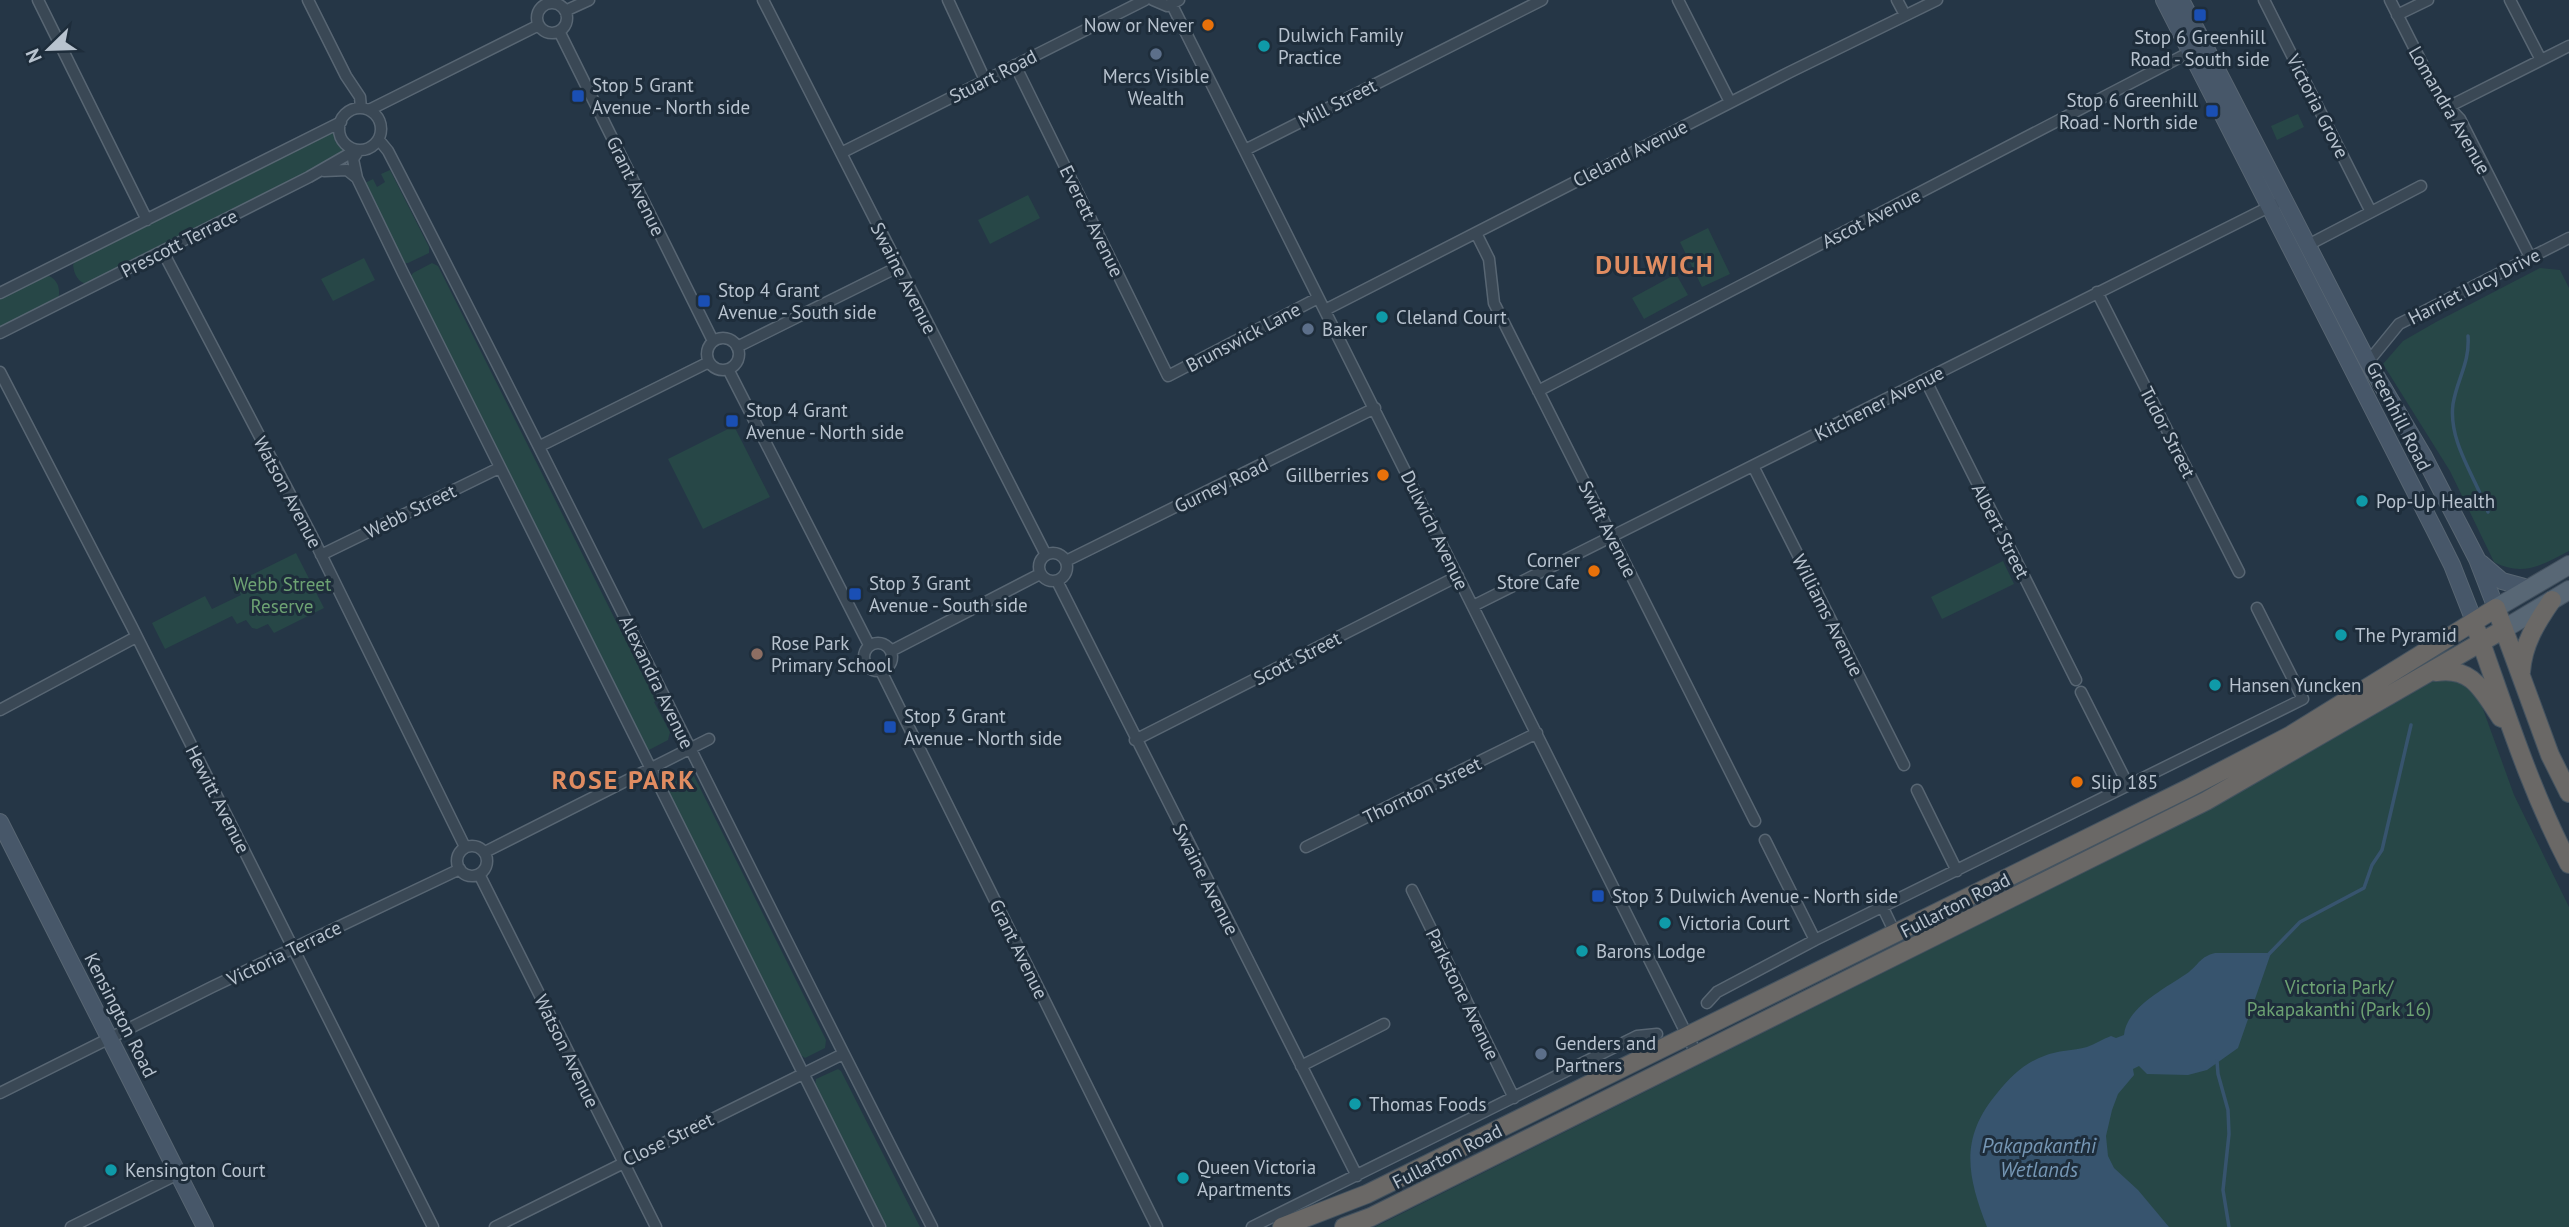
<svg xmlns="http://www.w3.org/2000/svg" width="2569" height="1227" font-family="'PT Sans',sans-serif">
  <style>
    .green { fill: #274747 }
    .water { fill: #37546e }
    .lines { fill: none; stroke-linecap: round; stroke-linejoin: round }
    .stream { stroke: #37546e; stroke-width: 3.5 }
    .minor-casing { stroke: #586673; stroke-width: 13 }
    .secondary-casing { stroke: #586673; stroke-width: 18 }
    .primary-casing { stroke: #43515f; stroke-width: 20 }
    .trunk-casing { stroke: #445360; stroke-width: 20 }
    .minor { stroke: #3a4855; stroke-width: 10 }
    .secondary { stroke: #475769; stroke-width: 16 }
    .primary { stroke: #586775; stroke-width: 18 }
    .trunk { stroke: #6a6866; stroke-width: 18 }
    .transit-dot { fill: #1a4fb4; stroke: #1e2d3b; stroke-width: 2.5 }
    .food-dot { fill: #e8710a; stroke: #1e2d3b; stroke-width: 2.5 }
    .culture-dot { fill: #0f9aa8; stroke: #1e2d3b; stroke-width: 2.5 }
    .service-dot { fill: #5c6f8a; stroke: #1e2d3b; stroke-width: 2.5 }
    .education-dot { fill: #8d6e63; stroke: #1e2d3b; stroke-width: 2.5 }
    .labels { text-anchor: middle; dominant-baseline: central; stroke-width: 6; stroke-linejoin: round; paint-order: stroke }
    .poi-label { font-size: 19px; fill: #b8c3cf; stroke: #1e2d3b; text-anchor: start }
    .street-label { font-size: 19px; fill: #b8c3cf; stroke: #1e2d3b }
    .park-label { font-size: 19px; fill: #6da273; stroke: #1e2d3b }
    .water-label { font-size: 21px; font-style: italic; fill: #7596b4; stroke: #1e2d3b }
    .district-label { font-size: 26px; font-weight: bold; letter-spacing: 2px; fill: #e08c61; stroke: #1e2d3b }
  </style>
  <rect width="100%" height="100%" fill="#253646"/>
  <!-- green -->
  <path class="green" d="M 2298,114 L 2304,127 L 2277,140 L 2271,126 Z
    M 333,131 L 335,141 L 343,151 L 341,155 L 88,284 C 78,283 74,274 73,265 L 76,260 Z
    M 390,170 L 429,247 L 429,253 L 408,263 L 404,263 L 363,184 L 373,179 L 377,187 L 385,182 L 381,174 Z
    M 1028,195 L 1040,218 L 990,244 L 978,220 Z
    M 1708,228 L 1730,274 L 1702,287 L 1680,242 Z
    M 364,258 L 375,280 L 333,301 L 321,279 Z
    M 432,263 L 438,266 L 656,701 L 654,702 L 670,732 L 668,740 L 647,751 L 410,277 L 413,273 Z
    M 2540,268 L 2560,270 L 2569,288 L 2569,551 C 2542,565 2523,577 2494,562 L 2450,471 L 2383,364 L 2403,341 L 2436,322 Z
    M 1676,274 L 1688,295 L 1644,319 L 1632,298 Z
    M 49,276 C 58,280 61,290 58,299 L 0,328 L 0,298 L 43,277 Z
    M 734,426 L 770,497 L 703,529 L 668,459 Z
    M 296,553 L 324,608 L 274,633 L 268,624 L 257,629 L 252,628 L 246,620 L 237,624 L 232,616 L 165,649 L 152,623 L 205,596 L 212,609 L 241,595 L 235,583 Z
    M 2003,561 L 2014,584 L 1942,619 L 1931,597 Z
    M 2458,677 L 2479,698 L 2514,795 L 2569,907 L 2569,1227 L 1375,1227 L 2211,809 L 2439,678 Z
    M 690,768 L 826,1040 L 825,1048 L 805,1058 L 799,1054 L 663,782 Z
    M 838,1069 L 841,1071 L 920,1227 L 885,1227 L 815,1086 L 816,1079 Z"/>
  <!-- water -->
  <path class="water" d="M 2215,953 L 2271,953 L 2238,1048 L 2207,1070 L 2188,1075 L 2147,1074 L 2139,1066 L 2133,1069 L 2134,1075 L 2118,1094 L 2112,1110 L 2106,1136 L 2108,1156 L 2114,1168 L 2138,1190 L 2169,1227 L 1987,1227 C 1967,1175 1959,1138 1998,1092 C 2010,1077 2026,1062 2044,1056 C 2058,1050 2073,1051 2087,1047 C 2095,1044 2103,1039 2111,1036 L 2116,1038 L 2124,1035 C 2126,1007 2168,987 2189,972 C 2200,963 2200,957 2215,953 Z"/>
  <g class="lines">
    <!-- stream -->
    <path class="stream" d="M 2468,336 C 2470,363 2457,379 2453,404 C 2448,442 2476,478 2488,512
      M 2269,954 L 2300,922 L 2364,888 L 2372,865 L 2382,850 L 2411,725
      M 2217,1061 L 2218,1074 L 2228,1110 L 2229,1134 L 2223,1190 L 2229,1227"/>
    <defs>
      <path id="minor" d="M 38,0 L 147,220
        M 308,0 L 346,76 L 360,97 L 361,108
        M 763,0 L 1046,555
        M 948,0 L 985,80
        M 1153,0 L 1167,6 L 1179,0
        M 1678,0 L 1730,102
        M 1897,0 L 1905,15
        M 2264,0 L 2371,212
        M 2390,0 L 2439,97 L 2460,119 L 2530,257
        M 2510,0 L 2541,60
        M537 18a15 15 0 1 1 30 0a15 15 0 1 1-30 0Z
        M 1172,5 L 1697,1055
        M 565,11 L 589,0
        M 2397,15 L 2428,0
        M 559,31 L 713,341
        M 1015,65 L 1168,376 L 1318,298
        M 2446,108 L 2569,46
        M339 129a21 21 0 1 1 42 0a21 21 0 1 1-42 0Z
        M 369,110 L 539,25
        M 379,140 L 388,151 C 573,508 748,869 932,1227
        M 359,150 L 353,159 L 357,178 L 403,273 L 880,1227
        M 1245,150 L 1542,0
        M 841,153 L 1145,0
        M 324,171 L 347,170 L 357,178
        M 1476,233 L 1489,259 L 1494,303 L 1755,821
        M 2308,245 L 2421,186
        M 163,252 L 313,538 L 465,847
        M 2097,292 L 2239,572
        M 0,293 L 341,122
        M 1325,310 L 1790,72 L 1937,0
        M 0,333 L 309,177 L 356,150
        M707 354a16 16 0 1 1 32 0a16 16 0 1 1-32 0Z
        M 737,347 L 898,267
        M 2368,362 L 2399,324 L 2569,238
        M 728,369 L 869,645
        M 0,372 L 132,627 L 433,1227
        M 1926,381 L 2076,680
        M 1538,391 L 2194,50
        M 540,446 L 709,362
        M 1753,466 L 1904,765
        M1039 567a14 14 0 1 1 28 0a14 14 0 1 1-28 0Z
        M 321,555 L 499,468
        M 1066,561 L 1375,408
        M 1057,581 L 1357,1176
        M 1473,606 L 2275,204
        M864 657a14 14 0 1 1 28 0a14 14 0 1 1-28 0Z
        M 891,651 L 1040,574
        M 881,671 L 1157,1227
        M 2081,692 L 2128,785
        M 0,710 L 136,637
        M 1135,740 L 1458,576
        M 1917,790 L 1957,871
        M 1765,840 L 1815,940
        M457 861a15 15 0 1 1 30 0a15 15 0 1 1-30 0Z
        M 1306,847 L 1537,733
        M 485,852 L 709,739
        M 479,874 L 656,1227
        M 1412,890 L 1514,1098
        M 1883,908 L 1895,933
        M 1707,1003 L 1717,992 L 1815,940 L 2303,699 L 2257,608
        M 1301,1066 L 1384,1024
        M 0,1093 L 212,987 L 460,869
        M 71,1227 L 178,1174
        M 495,1227 L 843,1054
        M 1252,1227 L 1637,1036 L 1657,1034"/>
      <path id="secondary" d="M 2164,0 L 2434,529 L 2452,565 L 2474,621
        M 2181,0 L 2368,362 L 2423,455 L 2477,559 L 2496,608
        M 2481,563 L 2502,581 L 2528,588
        M 0,822 L 205,1227"/>
      <path id="primary" d="M 2496,608 L 2569,565
        M 2504,629 L 2569,590"/>
      <path id="trunk" d="M 2477,631 C 2506,712 2529,787 2569,864
        M 2436,672 C 2473,666 2483,692 2501,718
        M 2521,672 C 2523,644 2536,623 2552,600
        M 1282,1227 L 1367,1194 L 2189,788 L 2291,735 L 2496,608 L 2550,755 L 2569,793
        M 1344,1227 L 1371,1217 L 2206,801 L 2504,629"/>
    </defs>
    <!-- minor casing -->
    <use href="#minor" class="minor-casing"/>
    <!-- secondary casing -->
    <use href="#secondary" class="secondary-casing"/>
    <!-- primary casing -->
    <use href="#primary" class="primary-casing"/>
    <!-- trunk casing -->
    <use href="#trunk" class="trunk-casing"/>
    <!-- minor -->
    <use href="#minor" class="minor"/>
    <!-- secondary -->
    <use href="#secondary" class="secondary"/>
    <!-- primary -->
    <use href="#primary" class="primary"/>
    <!-- trunk -->
    <use href="#trunk" class="trunk"/>
  </g>
  <!-- markers -->
  <g class="transit-dot">
    <rect x="2193" y="8" width="14" height="14" rx="3.5"/>
    <rect x="571" y="89" width="14" height="14" rx="3.5"/>
    <rect x="2205" y="104" width="14" height="14" rx="3.5"/>
    <rect x="697" y="294" width="14" height="14" rx="3.5"/>
    <rect x="725" y="414" width="14" height="14" rx="3.5"/>
    <rect x="848" y="587" width="14" height="14" rx="3.5"/>
    <rect x="883" y="720" width="14" height="14" rx="3.5"/>
    <rect x="1591" y="889" width="14" height="14" rx="3.5"/>
  </g>
  <g class="food-dot">
    <circle cx="1208" cy="25" r="7"/>
    <circle cx="1383" cy="475" r="7"/>
    <circle cx="1594" cy="571" r="7"/>
    <circle cx="2077" cy="782" r="7"/>
  </g>
  <g class="culture-dot">
    <circle cx="1264" cy="46" r="7"/>
    <circle cx="1382" cy="317" r="7"/>
    <circle cx="2362" cy="501" r="7"/>
    <circle cx="2341" cy="635" r="7"/>
    <circle cx="2215" cy="685" r="7"/>
    <circle cx="1665" cy="923" r="7"/>
    <circle cx="1582" cy="951" r="7"/>
    <circle cx="1355" cy="1104" r="7"/>
    <circle cx="111" cy="1170" r="7"/>
    <circle cx="1183" cy="1178" r="7"/>
  </g>
  <g class="service-dot">
    <circle cx="1156" cy="54" r="7"/>
    <circle cx="1308" cy="329" r="7"/>
    <circle cx="1541" cy="1054" r="7"/>
  </g>
  <circle class="education-dot" cx="757" cy="654" r="7"/>
  <g class="labels">
    <!-- poi labels -->
    <g class="poi-label">
      <text x="1194" y="25" text-anchor="end">Now or Never</text>
      <text x="1278" y="35">Dulwich Family<tspan x="1278" dy="22">Practice</tspan></text>
      <text x="2200" y="37" text-anchor="middle">Stop 6 Greenhill<tspan x="2200" dy="22">Road - South side</tspan></text>
      <text x="1156" y="76" text-anchor="middle">Mercs Visible<tspan x="1156" dy="22">Wealth</tspan></text>
      <text x="592" y="85">Stop 5 Grant<tspan x="592" dy="22">Avenue - North side</tspan></text>
      <text x="2198" y="100" text-anchor="end">Stop 6 Greenhill<tspan x="2198" dy="22">Road - North side</tspan></text>
      <text x="718" y="290">Stop 4 Grant<tspan x="718" dy="22">Avenue - South side</tspan></text>
      <text x="1396" y="317">Cleland Court</text>
      <text x="1322" y="329">Baker</text>
      <text x="746" y="410">Stop 4 Grant<tspan x="746" dy="22">Avenue - North side</tspan></text>
      <text x="1369" y="475" text-anchor="end">Gillberries</text>
      <text x="2376" y="501">Pop-Up Health</text>
      <text x="1580" y="560" text-anchor="end">Corner<tspan x="1580" dy="22">Store Cafe</tspan></text>
      <text x="869" y="583">Stop 3 Grant<tspan x="869" dy="22">Avenue - South side</tspan></text>
      <text x="2355" y="635">The Pyramid</text>
      <text x="771" y="643">Rose Park<tspan x="771" dy="22">Primary School</tspan></text>
      <text x="2229" y="685">Hansen Yuncken</text>
      <text x="904" y="716">Stop 3 Grant<tspan x="904" dy="22">Avenue - North side</tspan></text>
      <text x="2091" y="782">Slip 185</text>
      <text x="1612" y="896">Stop 3 Dulwich Avenue - North side</text>
      <text x="1679" y="923">Victoria Court</text>
      <text x="1596" y="951">Barons Lodge</text>
      <text x="1555" y="1043">Genders and<tspan x="1555" dy="22">Partners</tspan></text>
      <text x="1369" y="1104">Thomas Foods</text>
      <text x="1197" y="1167">Queen Victoria<tspan x="1197" dy="22">Apartments</tspan></text>
      <text x="125" y="1170">Kensington Court</text>
    </g>
    <!-- street labels -->
    <g class="street-label">
      <text transform="translate(993 76) rotate(-27)">Stuart Road</text>
      <text transform="translate(1337 103) rotate(-27)">Mill Street</text>
      <text transform="translate(2318 106) rotate(63)">Victoria Grove</text>
      <text transform="translate(2450 110) rotate(60)">Lomandra Avenue</text>
      <text transform="translate(1630 153) rotate(-27)">Cleland Avenue</text>
      <text transform="translate(636 186) rotate(64)">Grant Avenue</text>
      <text transform="translate(1871 218) rotate(-27)">Ascot Avenue</text>
      <text transform="translate(1092 221) rotate(64)">Everett Avenue</text>
      <text transform="translate(179 243) rotate(-27)">Prescott Terrace</text>
      <text transform="translate(904 278) rotate(63)">Swaine Avenue</text>
      <text transform="translate(2474 286) rotate(-27)">Harriet Lucy Drive</text>
      <text transform="translate(1243 337) rotate(-28)">Brunswick Lane</text>
      <text transform="translate(1879 403) rotate(-27)">Kitchener Avenue</text>
      <text transform="translate(2399 416) rotate(63)">Greenhill Road</text>
      <text transform="translate(2168 432) rotate(63)">Tudor Street</text>
      <text transform="translate(1221 485) rotate(-26)">Gurney Road</text>
      <text transform="translate(288 492) rotate(62)">Watson Avenue</text>
      <text transform="translate(410 511) rotate(-26)">Webb Street</text>
      <text transform="translate(1608 529) rotate(63)">Swift Avenue</text>
      <text transform="translate(1435 530) rotate(64)">Dulwich Avenue</text>
      <text transform="translate(2001 531) rotate(63)">Albert Street</text>
      <text transform="translate(1828 615) rotate(63)">Williams Avenue</text>
      <text transform="translate(1297 658) rotate(-27)">Scott Street</text>
      <text transform="translate(657 682) rotate(64)">Alexandra Avenue</text>
      <text transform="translate(1422 790) rotate(-26)">Thornton Street</text>
      <text transform="translate(218 799) rotate(63)">Hewitt Avenue</text>
      <text transform="translate(1206 879) rotate(63)">Swaine Avenue</text>
      <text transform="translate(1955 905) rotate(-27)">Fullarton Road</text>
      <text transform="translate(1019 949) rotate(64)">Grant Avenue</text>
      <text transform="translate(284 953) rotate(-26)">Victoria Terrace</text>
      <text transform="translate(1463 994) rotate(64)">Parkstone Avenue</text>
      <text transform="translate(121 1015) rotate(63)">Kensington Road</text>
      <text transform="translate(567 1051) rotate(64)">Watson Avenue</text>
      <text transform="translate(668 1139) rotate(-26)">Close Street</text>
      <text transform="translate(1447 1156) rotate(-27)">Fullarton Road</text>
    </g>
    <!-- park labels -->
    <g class="park-label">
      <text x="282" y="584">Webb Street<tspan x="282" dy="22">Reserve</tspan></text>
      <text x="2339" y="987">Victoria Park/<tspan x="2339" dy="22">Pakapakanthi (Park 16)</tspan></text>
    </g>
    <!-- water labels -->
    <g class="water-label">
      <text x="2039" y="1145">Pakapakanthi<tspan x="2039" dy="24">Wetlands</tspan></text>
    </g>
    <!-- district labels -->
    <g class="district-label">
      <text x="1655" y="264">DULWICH</text>
      <text x="624" y="779">ROSE PARK</text>
    </g>
  </g>
  <!-- north arrow -->
  <g transform="translate(49 49) rotate(247)" stroke="#1e2d3b" stroke-width="5" paint-order="stroke">
  <path d="M0-5L12 26L0 18L-12 26Z" fill="#b8c3cf"/>
  <text y="-10" font-size="19" font-weight="bold" text-anchor="middle" fill="#b8c3cf">N</text>
  </g>
</svg>
